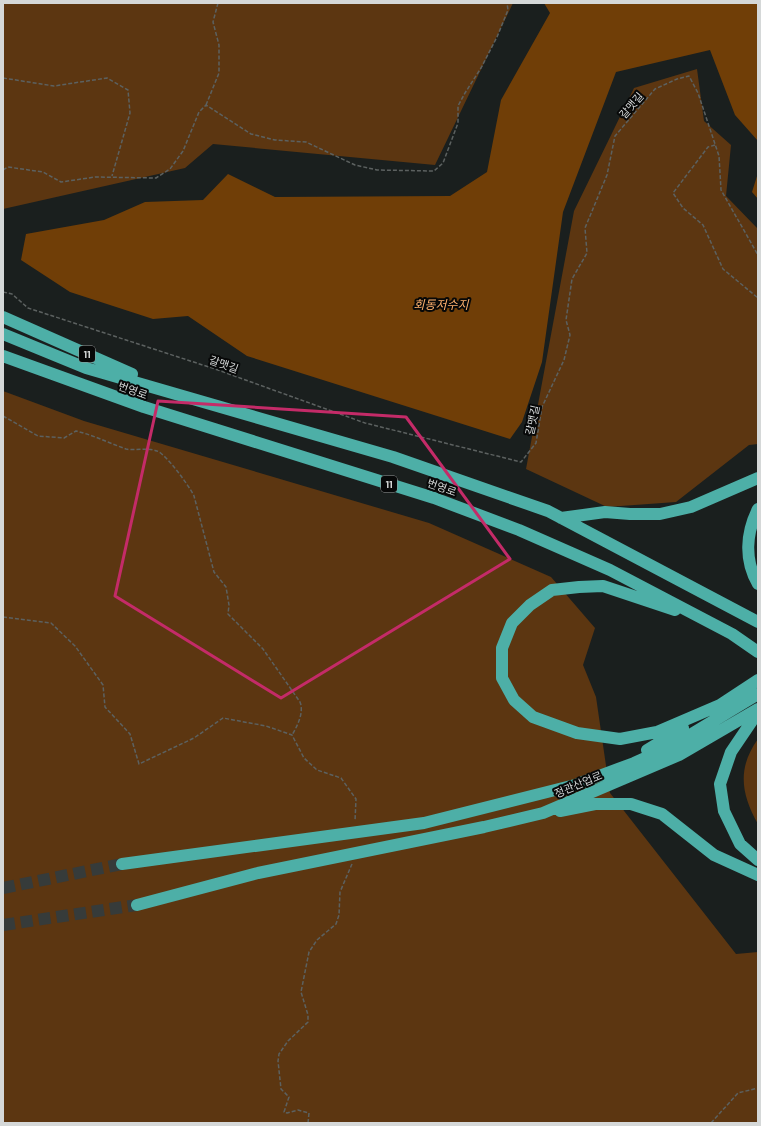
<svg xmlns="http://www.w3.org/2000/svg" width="761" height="1126" font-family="Barlow,'Noto Sans KR',sans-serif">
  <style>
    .green { fill: #5c3611 }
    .water { fill: #703e07 }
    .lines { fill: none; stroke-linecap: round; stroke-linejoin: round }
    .highway-tunnel { stroke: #363b3a; stroke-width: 12; stroke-dasharray: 12 6; stroke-linecap: butt }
    .path { stroke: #5c6160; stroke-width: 1.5; stroke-dasharray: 4 2; stroke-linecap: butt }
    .highway { stroke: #4dafa7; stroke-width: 12 }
    .marked { fill: none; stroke: #c42b68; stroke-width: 3; stroke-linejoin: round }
    .labels { text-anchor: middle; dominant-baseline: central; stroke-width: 4; stroke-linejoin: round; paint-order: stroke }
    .shield { fill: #070808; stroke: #979a9a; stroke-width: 1 }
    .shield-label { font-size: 10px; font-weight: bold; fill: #d5d8d8 }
    .street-label { font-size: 11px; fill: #d5d8d8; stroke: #070808 }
    .water-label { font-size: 12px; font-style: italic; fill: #feb16e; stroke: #070808 }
  </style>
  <rect width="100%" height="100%" fill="#1a1f1e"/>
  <!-- green -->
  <path class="green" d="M 3,3 L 513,3 L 435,165 L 213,144 L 185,168 L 3,209 Z
    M 697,69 L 704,121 L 731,145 L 726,196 L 758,229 L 758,444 L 749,445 L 676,502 L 607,507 L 526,469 L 574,211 L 634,88 Z
    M 3,391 L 84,421 L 429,523 L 551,577 L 595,628 L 583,665 L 596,697 L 610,793 L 736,954 L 758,952 L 758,1123 L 3,1123 Z
    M 758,739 L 758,824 C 741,794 737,768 758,739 Z"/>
  <!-- water -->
  <path class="water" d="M 544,3 L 758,3 L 758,141 L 735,115 L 710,50 L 616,72 L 563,212 L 542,362 L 522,422 L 510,439 L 247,356 L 188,316 L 153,319 L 70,292 L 21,260 L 26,234 L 104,220 L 145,202 L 203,200 L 228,174 L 275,197 L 450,196 L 487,172 L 501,100 L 550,13 Z
    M 758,173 L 758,199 L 752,192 Z"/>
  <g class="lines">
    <!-- highway-tunnel -->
    <path class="highway-tunnel" d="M 3,888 L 122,864
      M 3,925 L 137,905"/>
    <!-- path -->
    <path class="path" d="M 3,78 L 54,86 L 107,78 L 128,90 L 130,113 L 112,176
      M 206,105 L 219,73 L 219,45 L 213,22 L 218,3
      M 715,145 L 708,147 L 673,193 L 683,208 L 703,225 L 723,269 L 758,298
      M 3,170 L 8,167 L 43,172 L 61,182 L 95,177 L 156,178 L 170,169 L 183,151 L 199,112 L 206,105 L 251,134 L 275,140 L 306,142 L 355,165 L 377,170 L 434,171 L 443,163 L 458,123 L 458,106 L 465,93 L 481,68 L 497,37 L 508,10 L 507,3
      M 3,292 L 12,294 L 28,308 L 215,369 L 365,423 L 521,462 L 536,443 L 542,407 L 564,360 L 570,335 L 566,320 L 572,279 L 587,253 L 585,228 L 607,175 L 615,136 L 655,89 L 677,79 L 689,76 L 698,93 L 719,156 L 721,190 L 758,255
      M 3,416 L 38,436 L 64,438 L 76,431 C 93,435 109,443 126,449 C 135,451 147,447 157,451 C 166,454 190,487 194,496 L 214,572 L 226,587 L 229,605 L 228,614 L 263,649 L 300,702 C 304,712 298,725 292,735
      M 3,617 L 51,623 L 75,646 L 103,685 L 105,707 L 130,734 L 139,764 L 194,738 L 223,718 L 266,726 L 292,735 L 304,758 L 317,770 L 341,778 L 356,799 L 355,821
      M 308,1123 L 309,1113 L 298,1110 L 287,1113 L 284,1112 L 289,1097 L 281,1089 L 278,1061 L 279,1054 L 288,1041 L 308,1022 L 308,1015 L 301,992 L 309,952 L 317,940 L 336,924 L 339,915 L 340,892 L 352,864
      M 711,1123 L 738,1093 L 758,1088"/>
    <!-- highway -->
    <path class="highway" d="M 3,317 L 132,374
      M 3,334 L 86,368 L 393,457 L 548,511 L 758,622
      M 3,356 L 144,407 L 434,498 L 519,530 L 610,570 L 732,634 L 758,652
      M 758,509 C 746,533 744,560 758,584
      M 561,518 L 605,512 L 630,514 L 660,514 L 691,507 L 758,478
      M 675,610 L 603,586 L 579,587 L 552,590 L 530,605 L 512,623 L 502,648 L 502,678 L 514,700 L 533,717 L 577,733 L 620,739 L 657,732 L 720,705 L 758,680
      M 758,712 L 731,752 L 720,784 L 724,811 L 740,844 L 758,860
      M 647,750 L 683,728
      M 560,811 L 595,804 L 631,804 L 662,814 L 714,855 L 758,875
      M 122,864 L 424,823 L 575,785 L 634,763 L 672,746 L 758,694
      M 137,905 L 258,873 L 484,827 L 543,813 L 679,755 L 758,709"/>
  </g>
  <!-- marked area -->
  <path class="marked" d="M 158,401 L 406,417 L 510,559 L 281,698 L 115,596 Z"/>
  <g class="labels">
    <!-- shield labels -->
    <g class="shield">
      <rect x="79" y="346" width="16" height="16" rx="3"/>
      <rect x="381" y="476" width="16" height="16" rx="3"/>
    </g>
    <g class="shield-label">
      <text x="87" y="354">11</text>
      <text x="389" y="484">11</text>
    </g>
    <!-- street labels -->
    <g class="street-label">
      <text transform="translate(631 105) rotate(-49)">갈맷길</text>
      <text transform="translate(224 364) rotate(19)">갈맷길</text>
      <text transform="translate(133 390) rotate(19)">번영로</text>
      <text transform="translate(532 420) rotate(-78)">갈맷길</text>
      <text transform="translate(442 487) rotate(19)">번영로</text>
      <text transform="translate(578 784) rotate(-23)">정관산업로</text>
    </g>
    <!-- water labels -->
    <g class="water-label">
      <text x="441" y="304">회동저수지</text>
    </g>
  </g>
  <!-- border -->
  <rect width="761" height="1126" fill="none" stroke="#d5d8d8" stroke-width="8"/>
</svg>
